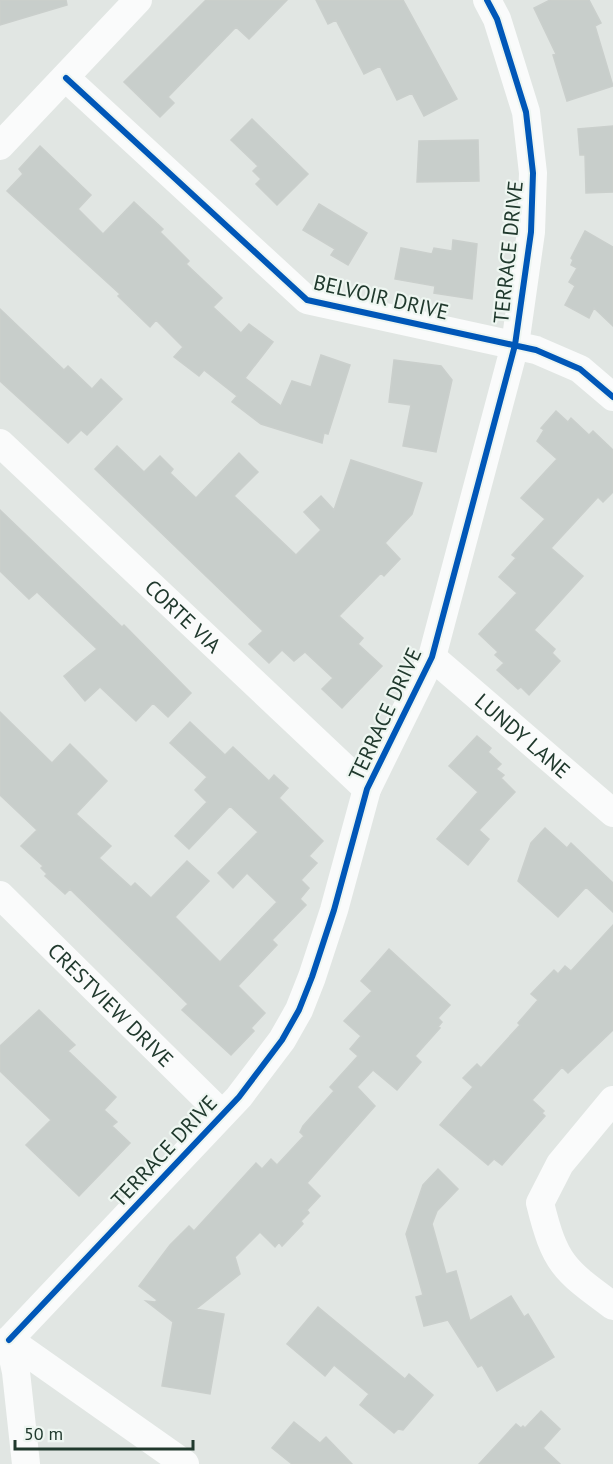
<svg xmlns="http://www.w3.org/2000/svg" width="613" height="1464" font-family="'PT Sans',sans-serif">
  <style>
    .building { fill: #c8cecb; stroke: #cacfcc; stroke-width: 1.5 }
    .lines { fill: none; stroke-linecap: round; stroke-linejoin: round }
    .minor { stroke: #fafbfb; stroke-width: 28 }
    .cycleway-casing { stroke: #eef6f1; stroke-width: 10 }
    .cycleway { stroke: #0057b8; stroke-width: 6 }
    .labels { text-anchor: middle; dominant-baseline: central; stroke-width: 4.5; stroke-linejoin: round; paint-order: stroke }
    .street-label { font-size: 21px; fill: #20392d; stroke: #eef6f1 }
  </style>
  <rect width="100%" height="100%" fill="#e1e6e3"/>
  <!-- building -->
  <path class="building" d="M 0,0 L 66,0 L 67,5 L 0,25 Z
    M 206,0 L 287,0 L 249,39 L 236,27 L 168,97 L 174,103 L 160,117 L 124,82 Z
    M 316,0 L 403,0 L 457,99 L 424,116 L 412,93 L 397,100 L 380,66 L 364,74 L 336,20 L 328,24 Z
    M 550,0 L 589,0 L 601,23 L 595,26 L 613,86 L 567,101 L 553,55 L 556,54 L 534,8 Z
    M 252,119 L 308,174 L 277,205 L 256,184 L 261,179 L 253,171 L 258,166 L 231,140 Z
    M 613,126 L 613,192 L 586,193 L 585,155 L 580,155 L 578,129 Z
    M 478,140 L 479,181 L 417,182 L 419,141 Z
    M 40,146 L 91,195 L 78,209 L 103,234 L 134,202 L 163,229 L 160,232 L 189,261 L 186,264 L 222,298 L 213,307 L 241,333 L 249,324 L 273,342 L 245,378 L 281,406 L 292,381 L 311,387 L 321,355 L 350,365 L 328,434 L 324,433 L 322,443 L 261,424 L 232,402 L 237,396 L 204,370 L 199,376 L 174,357 L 183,347 L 156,320 L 150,327 L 118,296 L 120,294 L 7,191 L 23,174 L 19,169 Z
    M 319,204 L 367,233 L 348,265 L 331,255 L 335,249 L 303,230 Z
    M 585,231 L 613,247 L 613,326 L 594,308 L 589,318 L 565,305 L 575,286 L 569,282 L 577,268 L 571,265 L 573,260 L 571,258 Z
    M 453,240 L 477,244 L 472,299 L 434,293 L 435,286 L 395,279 L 401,248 L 432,254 L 434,248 L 452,251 Z
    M 0,309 L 64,370 L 68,366 L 92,389 L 101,379 L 122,399 L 87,435 L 81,430 L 68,443 L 0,381 Z
    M 394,360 L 441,366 L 452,380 L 436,452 L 403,446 L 411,405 L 389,402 Z
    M 556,411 L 568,422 L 571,418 L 589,435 L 593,431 L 613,450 L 613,492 L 603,502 L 598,497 L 551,548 L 583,576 L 534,630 L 555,649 L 552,653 L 560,661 L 529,695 L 521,687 L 518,689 L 497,670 L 504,663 L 495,655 L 498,652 L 479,634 L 517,593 L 499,577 L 516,558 L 512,555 L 545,519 L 521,498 L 557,459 L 537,441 L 544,430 L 541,428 Z
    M 117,446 L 144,472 L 160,456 L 173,469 L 170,473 L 196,498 L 239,453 L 258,472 L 234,496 L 296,555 L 321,530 L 304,512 L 321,496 L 334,510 L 351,460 L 422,483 L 412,514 L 385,543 L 400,559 L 384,576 L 381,573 L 339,616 L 363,638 L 358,644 L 382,666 L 342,708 L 322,689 L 333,678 L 305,652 L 294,661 L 282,650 L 269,663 L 249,644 L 263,631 L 95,469 Z
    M 0,510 L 122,627 L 124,625 L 191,693 L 168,717 L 153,703 L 136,721 L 100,687 L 85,701 L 64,676 L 97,649 L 37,592 L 29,599 L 0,571 Z
    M 0,712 L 52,763 L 70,744 L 107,781 L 76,814 L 111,846 L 99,858 L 131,887 L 135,883 L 151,898 L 187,861 L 209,881 L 175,917 L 220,962 L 277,902 L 247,873 L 233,888 L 218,873 L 258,832 L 230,806 L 189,849 L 175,836 L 207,802 L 195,790 L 207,777 L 170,743 L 190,722 L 225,755 L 233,747 L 269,781 L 274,775 L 288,788 L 279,798 L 323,841 L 309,856 L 317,863 L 301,880 L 309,888 L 300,899 L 306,905 L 272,940 L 277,945 L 238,986 L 265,1013 L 251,1028 L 254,1031 L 231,1055 L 182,1010 L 188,1004 L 70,889 L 65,894 L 45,876 L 47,874 L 41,868 L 43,866 L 21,846 L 37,830 L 0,795 Z
    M 477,736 L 491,748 L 488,752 L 501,764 L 496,769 L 504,775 L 501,778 L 515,792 L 479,830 L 489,839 L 468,865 L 437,839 L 478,792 L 449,766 Z
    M 545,828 L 567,848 L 571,843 L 613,883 L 613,912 L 586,887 L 558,917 L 518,881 L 531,843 Z
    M 613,925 L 613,1030 L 568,1073 L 562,1067 L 532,1100 L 544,1111 L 542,1113 L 545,1116 L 502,1165 L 494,1159 L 488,1165 L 440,1125 L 473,1087 L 463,1078 L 477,1064 L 481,1068 L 520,1025 L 518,1023 L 538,1000 L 531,994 L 554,970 L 558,974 L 565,966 L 571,971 Z
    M 389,949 L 450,1005 L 438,1018 L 442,1022 L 438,1027 L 440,1028 L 415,1056 L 421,1062 L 397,1090 L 373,1070 L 357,1087 L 375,1106 L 307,1183 L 320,1196 L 307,1210 L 309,1213 L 301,1221 L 303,1224 L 282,1246 L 279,1242 L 275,1247 L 260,1232 L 235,1257 L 240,1274 L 196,1309 L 224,1314 L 210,1394 L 162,1386 L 173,1322 L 146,1301 L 155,1302 L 157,1300 L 139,1286 L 170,1245 L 189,1226 L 194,1231 L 256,1163 L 262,1169 L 271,1159 L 277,1165 L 304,1136 L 300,1132 L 303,1126 L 334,1091 L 330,1087 L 358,1056 L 350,1049 L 361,1036 L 344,1021 L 372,991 L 361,981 Z
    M 39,1010 L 75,1045 L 68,1051 L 116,1097 L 104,1110 L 117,1122 L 112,1126 L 130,1143 L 79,1196 L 26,1145 L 51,1120 L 0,1071 L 0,1046 Z
    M 438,1169 L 458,1189 L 437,1211 L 432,1224 L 446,1274 L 456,1271 L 470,1321 L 511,1296 L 524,1317 L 528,1314 L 554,1357 L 497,1391 L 482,1365 L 478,1367 L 448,1320 L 424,1326 L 416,1297 L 423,1295 L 406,1234 L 423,1185 Z
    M 318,1307 L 405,1379 L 409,1374 L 433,1395 L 403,1430 L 398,1429 L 394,1433 L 360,1405 L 369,1394 L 334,1365 L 325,1376 L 287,1344 Z
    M 541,1411 L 560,1429 L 543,1448 L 560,1464 L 479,1464 L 516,1424 L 521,1428 L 523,1426 L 525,1428 Z
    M 294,1422 L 320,1443 L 326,1437 L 352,1464 L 292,1464 L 272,1448 Z"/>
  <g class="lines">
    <!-- minor -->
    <g class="minor">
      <path d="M 66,78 L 307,300 L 536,350 L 580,369 L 613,397"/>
      <path d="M 0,146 L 138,0"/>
      <path id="s1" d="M 0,443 L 367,789"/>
      <path id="s2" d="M 432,657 L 613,813"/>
      <path id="s3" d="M 0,895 L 222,1114"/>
      <path d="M 613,1100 L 560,1164 L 540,1203 C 555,1264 564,1270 613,1306"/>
      <path d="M 9,1340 L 239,1097 L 282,1040 L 299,1010 L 312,977 L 334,910 L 367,789 L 432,657 L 515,345 L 531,232 L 533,173 L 526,112 L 497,19 L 487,0"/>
      <path d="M 9,1340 L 185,1464"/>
      <path d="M 9,1340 L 16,1372 L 26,1464"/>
    </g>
    <defs>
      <path id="cycleway" d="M 66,78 L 307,300 L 536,350 L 580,369 L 613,397
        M 9,1340 L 239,1097 L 282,1040 L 299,1010 L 312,977 L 334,910 L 367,789 L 432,657 L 515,345 L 531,232 L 533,173 L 526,112 L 497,19 L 487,0"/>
    </defs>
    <!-- cycleway casing -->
    <use href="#cycleway" class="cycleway-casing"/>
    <!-- cycleway -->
    <use href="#cycleway" class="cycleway"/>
  </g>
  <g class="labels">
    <!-- street labels -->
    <g class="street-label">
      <text transform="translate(508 252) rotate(-84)">TERRACE DRIVE</text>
      <text transform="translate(381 297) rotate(13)">BELVOIR DRIVE</text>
      <text stroke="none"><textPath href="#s1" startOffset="252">CORTE VIA</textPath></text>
      <text transform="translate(385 714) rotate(-65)">TERRACE DRIVE</text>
      <text stroke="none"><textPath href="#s2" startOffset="120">LUNDY LANE</textPath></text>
      <text stroke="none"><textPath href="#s3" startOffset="156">CRESTVIEW DRIVE</textPath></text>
      <text transform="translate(164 1151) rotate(-47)">TERRACE DRIVE</text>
    </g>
  </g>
  <!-- scale -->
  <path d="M15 1440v9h178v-9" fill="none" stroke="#20392d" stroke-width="3"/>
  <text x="24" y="1440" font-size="18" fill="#20392d" stroke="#eef6f1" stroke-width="4.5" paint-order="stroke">50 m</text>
</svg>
